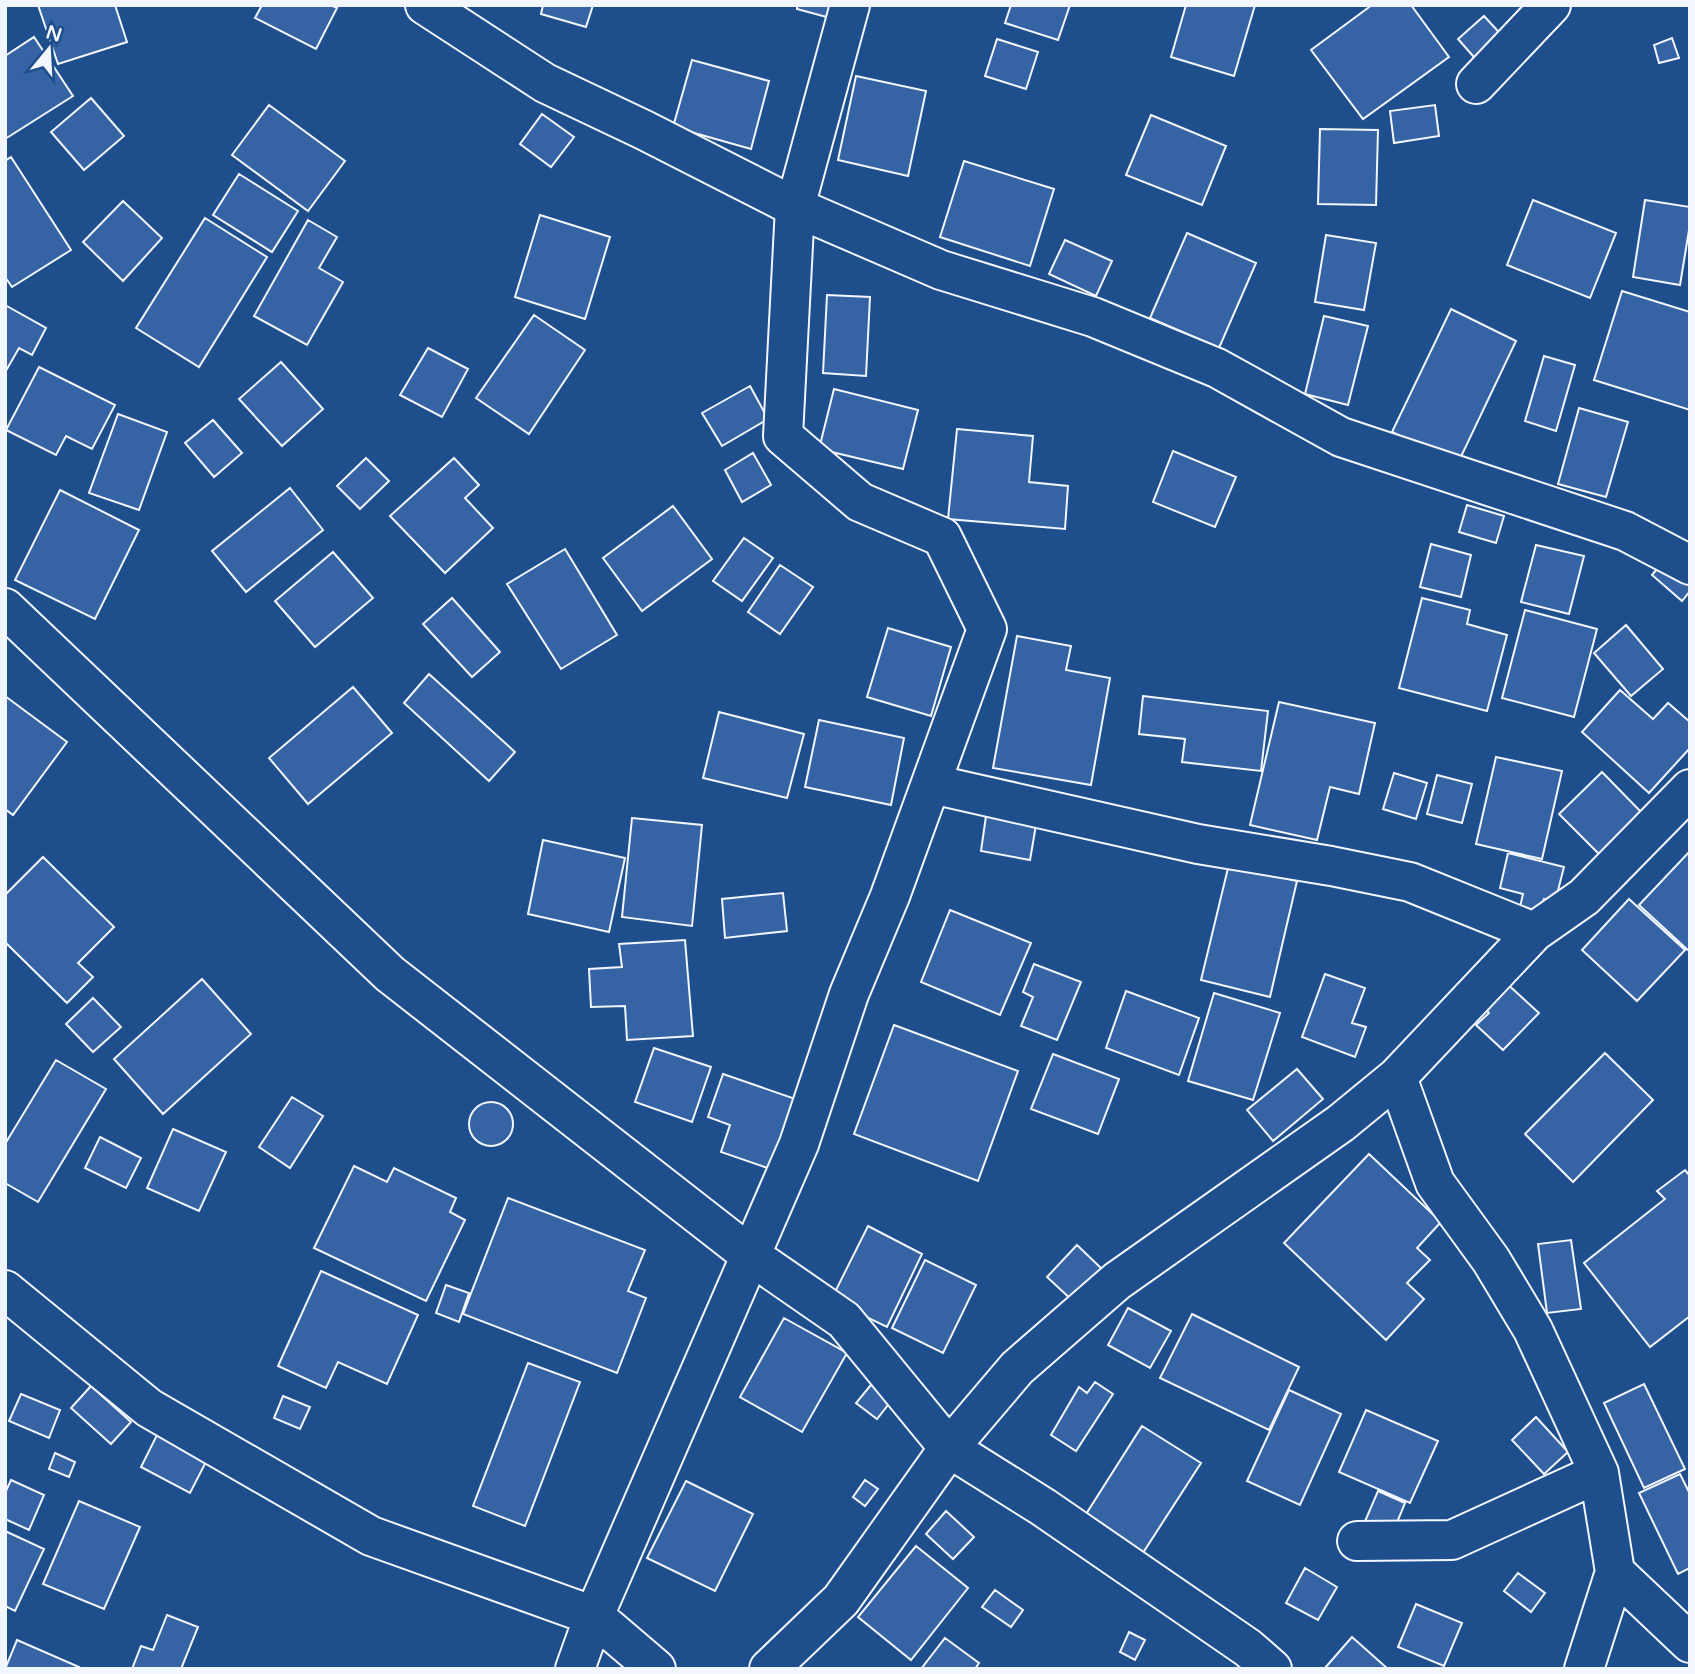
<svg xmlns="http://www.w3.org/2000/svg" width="1695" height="1674" font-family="'Varela Round',sans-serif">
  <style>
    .building { fill: #3563a3; stroke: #f2f6ff; stroke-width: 2 }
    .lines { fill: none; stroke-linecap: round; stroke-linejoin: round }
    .minor-casing { stroke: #f2f6ff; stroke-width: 42 }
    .minor { stroke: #1f4e8c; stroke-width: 38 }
  </style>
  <rect width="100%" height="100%" fill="#1f4e8c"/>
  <!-- building -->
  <path class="building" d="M 38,5 L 115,5 L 127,42 L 58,64 Z
    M 262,5 L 331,5 L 337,8 L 316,49 L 255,18 Z
    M 543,5 L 593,5 L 586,27 L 541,14 Z
    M 797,5 L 838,5 L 834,19 L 797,9 Z
    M 1011,5 L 1070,5 L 1058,40 L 1005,23 Z
    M 1186,5 L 1255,5 L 1234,76 L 1171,57 Z
    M 1372,5 L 1411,5 L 1449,57 L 1363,119 L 1311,50 Z
    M 1484,16 L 1507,41 L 1480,64 L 1458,39 Z
    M 34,37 L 73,96 L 5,139 L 5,56 Z
    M 1672,38 L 1679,58 L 1659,63 L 1654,45 Z
    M 997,39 L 1038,52 L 1026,89 L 985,76 Z
    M 692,60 L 769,81 L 751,149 L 673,127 Z
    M 856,76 L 926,91 L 908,176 L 838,160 Z
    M 91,98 L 124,136 L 84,170 L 51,132 Z
    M 269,105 L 345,161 L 308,211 L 232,155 Z
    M 1435,105 L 1439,136 L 1394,143 L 1390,111 Z
    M 542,114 L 574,137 L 551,167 L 520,144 Z
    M 1151,115 L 1226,146 L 1202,205 L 1126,175 Z
    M 1320,129 L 1378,130 L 1376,205 L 1318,204 Z
    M 11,157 L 71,250 L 12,287 L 5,277 L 5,161 Z
    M 964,161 L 1054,189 L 1030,266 L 940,237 Z
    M 239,174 L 298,211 L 272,252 L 213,215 Z
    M 1533,200 L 1616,233 L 1590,298 L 1507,265 Z
    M 1645,200 L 1690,207 L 1690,224 L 1680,285 L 1633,277 Z
    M 123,201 L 162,238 L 123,281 L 83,242 Z
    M 540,215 L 610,237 L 585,319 L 515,297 Z
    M 205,218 L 267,257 L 199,367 L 136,328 Z
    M 308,220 L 337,237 L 319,268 L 343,282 L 307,345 L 254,316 Z
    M 1187,233 L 1256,263 L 1219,348 L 1150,318 Z
    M 1326,235 L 1376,243 L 1364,310 L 1315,302 Z
    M 1065,240 L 1112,261 L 1096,296 L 1049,274 Z
    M 1622,291 L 1690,312 L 1690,410 L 1594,380 Z
    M 827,295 L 870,297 L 866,376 L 823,373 Z
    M 5,305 L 46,328 L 32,355 L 19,348 L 7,369 L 5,368 Z
    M 1451,309 L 1516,341 L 1458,463 L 1392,432 Z
    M 534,315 L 585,350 L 529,434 L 476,398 Z
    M 1324,316 L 1368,326 L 1348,405 L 1305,394 Z
    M 428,348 L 468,369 L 442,417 L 400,395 Z
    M 1544,356 L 1575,365 L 1556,431 L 1525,421 Z
    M 281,362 L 323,409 L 282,446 L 239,399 Z
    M 39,367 L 115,405 L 92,449 L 66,436 L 56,455 L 6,430 Z
    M 750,386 L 768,419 L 722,446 L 702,413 Z
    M 834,389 L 918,410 L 903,469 L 819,449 Z
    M 1579,408 L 1628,422 L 1606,497 L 1558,484 Z
    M 118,414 L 167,432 L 139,510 L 89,493 Z
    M 213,420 L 242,453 L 214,477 L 185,443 Z
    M 957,429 L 1033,436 L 1029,482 L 1068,486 L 1065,529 L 948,519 Z
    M 1173,451 L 1236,477 L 1215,527 L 1153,502 Z
    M 753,453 L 771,485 L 742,502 L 725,470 Z
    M 366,458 L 389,481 L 360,509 L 337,486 Z
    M 454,458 L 479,485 L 465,498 L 493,528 L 445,573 L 390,516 Z
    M 290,488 L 323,530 L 246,592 L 212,551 Z
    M 60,490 L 139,530 L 95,619 L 15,580 Z
    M 1467,505 L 1504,516 L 1496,543 L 1459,532 Z
    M 673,506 L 712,559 L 642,611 L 603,558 Z
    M 744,538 L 773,558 L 742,601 L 713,581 Z
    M 1431,544 L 1471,555 L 1461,597 L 1420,587 Z
    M 1536,545 L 1584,556 L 1569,614 L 1521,602 Z
    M 565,549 L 617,635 L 561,669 L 507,584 Z
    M 333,552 L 373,598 L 315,647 L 275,601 Z
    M 1667,557 L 1690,577 L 1690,591 L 1682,601 L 1652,575 Z
    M 780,565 L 813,587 L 780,634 L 748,612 Z
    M 452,598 L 500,652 L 472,677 L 423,624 Z
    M 1422,598 L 1470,610 L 1467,624 L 1507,635 L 1487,711 L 1399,688 Z
    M 1525,610 L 1597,629 L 1574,717 L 1502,698 Z
    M 1626,625 L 1663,669 L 1631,696 L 1594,653 Z
    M 888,628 L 951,647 L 931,716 L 867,697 Z
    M 1017,636 L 1071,646 L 1066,670 L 1110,678 L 1091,785 L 993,768 Z
    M 429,674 L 515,752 L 489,781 L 404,703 Z
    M 353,687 L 392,733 L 308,804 L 269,758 Z
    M 1620,690 L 1653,719 L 1668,703 L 1690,722 L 1690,748 L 1649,793 L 1582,732 Z
    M 5,696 L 67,742 L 13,815 L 5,809 Z
    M 1143,696 L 1268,711 L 1261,771 L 1182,762 L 1185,739 L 1139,734 Z
    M 1279,702 L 1375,723 L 1359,794 L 1330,787 L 1317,840 L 1250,825 Z
    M 719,712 L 804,734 L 787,798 L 703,778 Z
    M 819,720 L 904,738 L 891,805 L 805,787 Z
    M 1496,757 L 1562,771 L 1542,859 L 1476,844 Z
    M 1602,772 L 1644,815 L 1602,857 L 1559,814 Z
    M 1394,773 L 1427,783 L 1416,819 L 1383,809 Z
    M 1437,775 L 1472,784 L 1462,823 L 1427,814 Z
    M 986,816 L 1036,825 L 1030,860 L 981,851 Z
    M 632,818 L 702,825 L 692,926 L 622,917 Z
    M 543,840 L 625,858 L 609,932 L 528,914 Z
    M 1690,851 L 1690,952 L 1639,905 Z
    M 1508,853 L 1564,867 L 1555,902 L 1544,899 L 1540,912 L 1520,907 L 1523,894 L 1500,888 Z
    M 43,857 L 114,927 L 78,963 L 93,977 L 67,1003 L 5,942 L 5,895 Z
    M 1229,864 L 1297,881 L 1270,997 L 1201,980 Z
    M 783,893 L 787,931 L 725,938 L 722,899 Z
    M 1629,899 L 1685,950 L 1637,1001 L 1582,950 Z
    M 950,910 L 1031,943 L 1000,1015 L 921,982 Z
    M 685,940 L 693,1036 L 627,1040 L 625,1006 L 591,1007 L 589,969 L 622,967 L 619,944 Z
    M 1034,964 L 1081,982 L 1057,1040 L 1021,1026 L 1033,997 L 1023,992 Z
    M 1325,974 L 1365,988 L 1352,1023 L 1366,1027 L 1355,1057 L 1302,1037 Z
    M 202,979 L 251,1034 L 163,1114 L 114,1059 Z
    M 1504,981 L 1539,1013 L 1503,1050 L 1476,1025 L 1489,1013 L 1481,1005 Z
    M 1126,991 L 1199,1018 L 1179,1075 L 1106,1048 Z
    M 1214,993 L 1280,1013 L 1253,1100 L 1188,1081 Z
    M 93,998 L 121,1027 L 93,1052 L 66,1024 Z
    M 894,1025 L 1018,1071 L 978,1181 L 854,1134 Z
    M 654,1048 L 711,1067 L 692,1122 L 635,1102 Z
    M 1605,1053 L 1653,1100 L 1573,1182 L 1525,1134 Z
    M 1053,1054 L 1119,1079 L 1098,1134 L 1031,1109 Z
    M 56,1060 L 106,1089 L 38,1202 L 5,1183 L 5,1144 Z
    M 1297,1069 L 1323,1099 L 1273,1141 L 1247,1110 Z
    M 723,1074 L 807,1103 L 782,1173 L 721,1152 L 730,1125 L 708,1117 Z
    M 292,1097 L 323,1116 L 290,1168 L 259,1147 Z
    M469 1124a22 22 0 1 1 44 0a22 22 0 1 1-44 0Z
    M 173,1129 L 226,1152 L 199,1211 L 147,1188 Z
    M 100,1137 L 141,1158 L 126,1188 L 85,1168 Z
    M 1369,1154 L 1441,1222 L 1417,1248 L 1430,1260 L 1407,1283 L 1424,1299 L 1386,1340 L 1284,1243 Z
    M 354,1166 L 387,1182 L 394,1168 L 456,1198 L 450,1212 L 465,1220 L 426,1301 L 314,1248 Z
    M 1685,1170 L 1690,1176 L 1690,1316 L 1650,1347 L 1584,1263 L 1665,1199 L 1657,1191 Z
    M 508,1198 L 645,1250 L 628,1291 L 646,1298 L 617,1373 L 463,1314 Z
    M 868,1226 L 922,1254 L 887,1327 L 831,1300 Z
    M 1571,1240 L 1581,1309 L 1547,1313 L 1538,1244 Z
    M 1077,1245 L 1103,1270 L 1073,1301 L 1047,1277 Z
    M 925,1260 L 976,1285 L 943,1353 L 892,1328 Z
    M 321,1271 L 418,1315 L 387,1384 L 338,1362 L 326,1388 L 278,1366 Z
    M 446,1285 L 469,1293 L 459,1322 L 436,1313 Z
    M 1128,1308 L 1171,1331 L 1150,1368 L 1108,1345 Z
    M 1192,1314 L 1299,1367 L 1269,1430 L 1160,1378 Z
    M 784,1318 L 847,1353 L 802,1432 L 740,1397 Z
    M 528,1363 L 580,1382 L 525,1526 L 473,1506 Z
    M 875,1380 L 895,1396 L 877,1419 L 856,1403 Z
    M 1095,1382 L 1113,1394 L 1076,1451 L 1051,1435 L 1079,1387 L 1087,1393 Z
    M 1644,1384 L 1685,1469 L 1644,1488 L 1604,1403 Z
    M 91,1386 L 131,1422 L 111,1444 L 71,1408 Z
    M 1289,1390 L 1341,1414 L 1300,1505 L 1247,1481 Z
    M 21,1394 L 60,1410 L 49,1438 L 9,1421 Z
    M 283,1396 L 310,1407 L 300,1429 L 274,1418 Z
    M 1366,1410 L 1438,1441 L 1410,1503 L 1339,1472 Z
    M 1536,1417 L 1568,1452 L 1544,1474 L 1512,1440 Z
    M 1142,1426 L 1201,1463 L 1139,1559 L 1081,1522 Z
    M 159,1431 L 209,1456 L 190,1493 L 141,1467 Z
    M 55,1453 L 75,1462 L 69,1477 L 49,1469 Z
    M 1680,1474 L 1690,1494 L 1690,1568 L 1678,1574 L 1639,1493 Z
    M 11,1480 L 44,1495 L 29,1530 L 5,1519 L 5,1493 Z
    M 865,1480 L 878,1489 L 865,1506 L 853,1497 Z
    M 686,1481 L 753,1514 L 715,1591 L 647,1558 Z
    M 1378,1491 L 1405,1503 L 1391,1537 L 1363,1526 Z
    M 79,1501 L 140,1527 L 104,1609 L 43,1584 Z
    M 946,1511 L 974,1537 L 953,1559 L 926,1534 Z
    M 5,1531 L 44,1549 L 15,1611 L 5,1606 Z
    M 916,1546 L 968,1588 L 911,1660 L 858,1617 Z
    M 1305,1568 L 1337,1587 L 1318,1620 L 1286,1603 Z
    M 1518,1573 L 1545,1593 L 1531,1612 L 1504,1591 Z
    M 995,1590 L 1023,1610 L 1011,1627 L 982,1607 Z
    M 1416,1604 L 1462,1623 L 1444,1666 L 1398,1647 Z
    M 167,1615 L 198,1627 L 181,1669 L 132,1669 L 141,1646 L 153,1650 Z
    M 1129,1632 L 1145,1640 L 1135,1660 L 1120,1652 Z
    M 1352,1637 L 1388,1669 L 1324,1669 Z
    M 945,1638 L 979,1663 L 975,1669 L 921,1669 Z
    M 17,1640 L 79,1667 L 78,1669 L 5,1669 Z"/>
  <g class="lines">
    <defs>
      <path id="minor" d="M 425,5 L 545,83 L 644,130 L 795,207 L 941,270 L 1093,317 L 1217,368 L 1341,437 L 1625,531 L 1690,565
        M 1476,84 L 1551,5
        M 5,608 L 390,974 L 750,1255 L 844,1320 L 949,1448 L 1043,1507 L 1248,1648 L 1272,1669
        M 932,784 L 1198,844 L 1331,866 L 1410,882 L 1534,932
        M 1397,1077 L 1435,1183 L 1491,1260 L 1533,1330 L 1599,1473 L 1615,1572 L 1584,1669
        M 5,1290 L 149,1408 L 371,1536 L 594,1616 L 656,1669
        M 1357,1541 L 1452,1540 L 1599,1473
        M 1615,1572 L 1690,1643
        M 575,1669 L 594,1616 L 799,1144 L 849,994 L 890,896 L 987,629 L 942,537 L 860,502 L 783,436 L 795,207 L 850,5
        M 769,1669 L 841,1600 L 949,1448 L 1017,1368 L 1117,1281 L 1341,1123 L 1397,1077 L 1534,932 L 1584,897 L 1690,789"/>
    </defs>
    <!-- minor casing -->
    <use href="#minor" class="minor-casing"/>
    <!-- minor -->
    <use href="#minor" class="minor"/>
  </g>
  <!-- border -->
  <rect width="1695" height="1674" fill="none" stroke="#f2f6ff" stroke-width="14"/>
  <!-- north arrow -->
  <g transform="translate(49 49) rotate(18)" stroke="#1f4e8c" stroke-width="5" paint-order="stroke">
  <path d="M0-5L12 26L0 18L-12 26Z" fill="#f2f6ff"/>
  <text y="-10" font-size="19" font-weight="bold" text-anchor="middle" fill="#f2f6ff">N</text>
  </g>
</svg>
